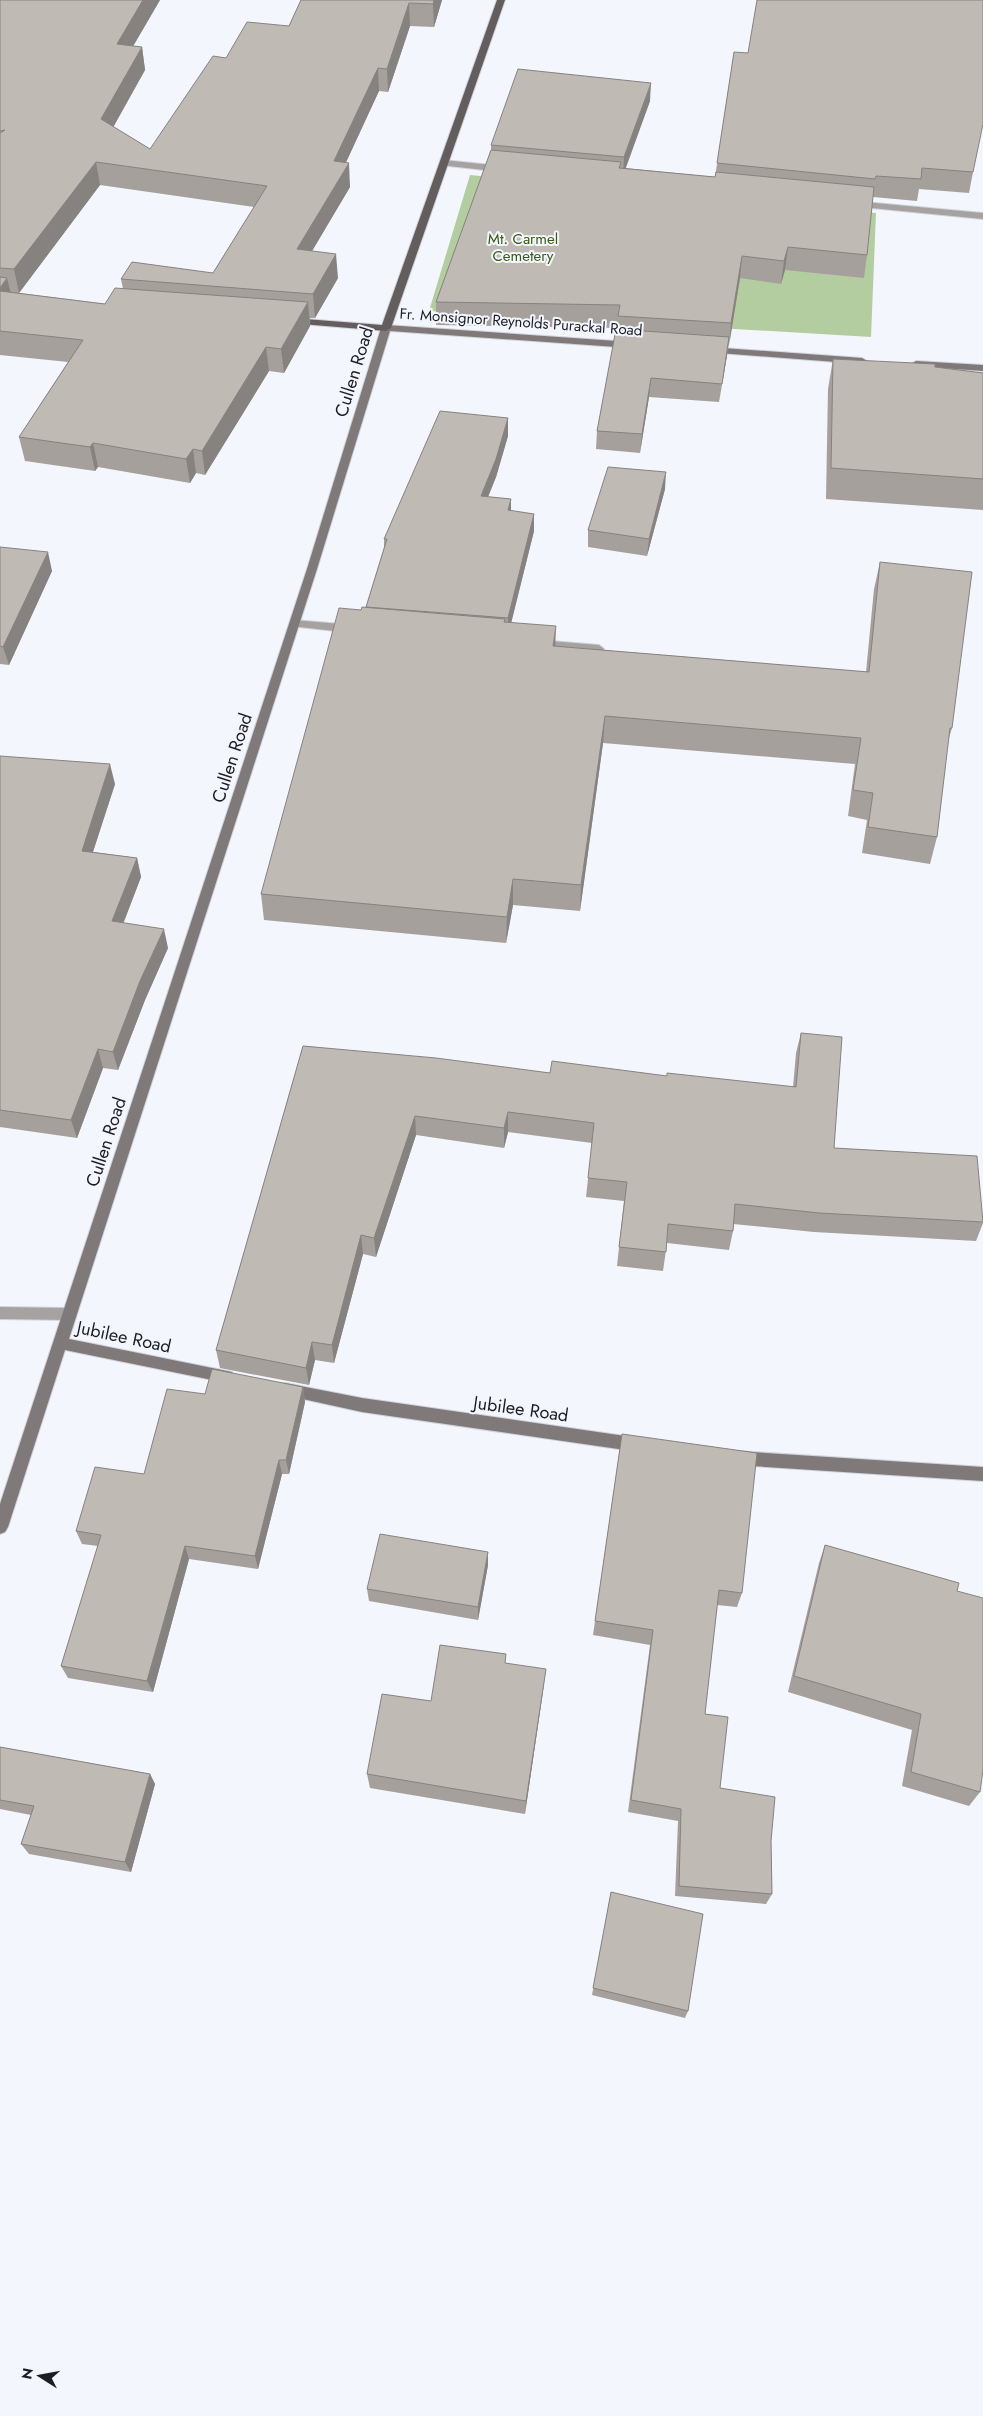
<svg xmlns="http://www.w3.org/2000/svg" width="983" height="2416" font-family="Jost,sans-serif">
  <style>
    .green { fill: #b4cda0 }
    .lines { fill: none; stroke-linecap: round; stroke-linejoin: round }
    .service-casing { stroke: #d1d3da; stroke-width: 2 }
    .minor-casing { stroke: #d1d3da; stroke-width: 2 }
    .secondary-casing { stroke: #d1d3da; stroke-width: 2 }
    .primary-casing { stroke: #d1d3da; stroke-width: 2 }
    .service { fill: #a6a2a2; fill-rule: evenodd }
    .minor { fill: #a6a2a2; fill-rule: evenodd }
    .secondary { fill: #7f797a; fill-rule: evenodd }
    .primary { fill: #645d5d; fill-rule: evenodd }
    .wall { fill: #a5a09c; fill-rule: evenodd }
    .shaded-wall { fill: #86827f }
    .building { fill: #c0bab5; stroke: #86827f }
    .labels { text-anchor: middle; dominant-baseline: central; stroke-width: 4; stroke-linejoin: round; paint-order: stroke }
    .far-park-label { font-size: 15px; fill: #395b11; stroke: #f3f6fd }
    .far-street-label { font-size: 15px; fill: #1d1e21; stroke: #f3f6fd }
    .street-label { font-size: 18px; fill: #1d1e21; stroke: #f3f6fd }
  </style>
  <rect width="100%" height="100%" fill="#f3f6fd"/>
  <!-- green -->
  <path class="green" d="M 470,175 L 876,213 L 871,337 L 429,311 Z"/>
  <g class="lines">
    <defs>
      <path id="service" d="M 294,620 L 353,625 L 358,629 L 353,633 L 290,626 L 290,622 Z
        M 539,640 L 599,645 L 604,649 L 599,653 L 535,647 L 535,641 Z"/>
      <path id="minor" d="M 443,160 L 502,166 L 506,169 L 502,172 L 440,165 L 440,161 Z
        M 854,201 L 983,213 L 983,219 L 851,206 L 850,204 Z
        M 0,1307 L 68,1308 L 73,1310 L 75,1314 L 73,1318 L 68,1320 L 0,1319 Z"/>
      <path id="secondary" d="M 386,325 L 631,342 L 636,345 L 631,348 L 390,331 L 317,569 L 69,1339 L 227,1371 L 232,1372 L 234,1377 L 232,1382 L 227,1383 L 65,1350 L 8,1527 L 5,1532 L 0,1534 L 0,1504 L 307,569 L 381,328 Z
        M 709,347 L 862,358 L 867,361 L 862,364 L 706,352 L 706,348 Z
        M 916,361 L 983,365 L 983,371 L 913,366 L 911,364 Z
        M 285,1383 L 362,1398 L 639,1438 L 644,1440 L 646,1445 L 644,1450 L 639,1452 L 362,1412 L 280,1394 L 278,1389 L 280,1384 Z
        M 737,1451 L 983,1467 L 983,1481 L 737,1465 L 732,1463 L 729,1458 L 732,1453 Z"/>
      <path id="primary" d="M 497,0 L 505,0 L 391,328 L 386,331 L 289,323 L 287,321 L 292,318 L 382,325 Z"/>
    </defs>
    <!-- service casing -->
    <use href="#service" class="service-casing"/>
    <!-- minor casing -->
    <use href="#minor" class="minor-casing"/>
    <!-- secondary casing -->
    <use href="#secondary" class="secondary-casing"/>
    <!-- primary casing -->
    <use href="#primary" class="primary-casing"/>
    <!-- service -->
    <use href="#service" class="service"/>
    <!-- minor -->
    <use href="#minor" class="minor"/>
    <!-- secondary -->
    <use href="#secondary" class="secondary"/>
    <!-- primary -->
    <use href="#primary" class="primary"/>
  </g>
  <!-- wall -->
  <path class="wall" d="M 0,0 L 160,0 L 133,46 L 142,47 L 145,70 L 113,127 L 150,149 L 226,58 L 289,26 L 301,0 L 442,0 L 434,27 L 410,26 L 388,92 L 379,91 L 346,162 L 350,187 L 312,251 L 338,278 L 315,318 L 310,318 L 310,326 L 284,373 L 269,371 L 205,475 L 196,473 L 190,483 L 98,467 L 95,471 L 25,461 L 19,437 L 68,362 L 0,355 ZM 100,185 L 254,207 L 213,273 L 121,279 L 123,289 L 105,304 L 19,293 Z
    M 734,52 L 973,172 L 969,193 L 919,189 L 917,201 L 873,197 L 867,255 L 864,278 L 785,270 L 781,284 L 740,278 L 719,402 L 649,397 L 640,453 L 596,449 L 597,431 L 617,328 L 436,325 L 436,302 L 491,150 L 491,145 L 650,101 L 625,168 L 715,177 Z
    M 833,359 L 935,367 L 983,373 L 983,510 L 826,499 L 828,389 Z
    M 508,418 L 508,436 L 496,477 L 488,497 L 511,499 L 511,511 L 534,514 L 534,531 L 511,622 L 555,646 L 866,672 L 874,589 L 880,562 L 952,728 L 948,741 L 937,837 L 930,864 L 862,853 L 867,820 L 848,816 L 855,764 L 603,743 L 580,911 L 513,905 L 506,943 L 264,920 L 261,894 L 361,610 L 366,607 L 384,548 L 384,539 Z
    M 665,489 L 647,556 L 588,547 L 588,530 Z
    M 0,547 L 52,571 L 9,665 L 0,664 Z
    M 0,756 L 115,784 L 93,852 L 137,858 L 141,877 L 123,923 L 168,948 L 145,1000 L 118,1070 L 103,1068 L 77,1138 L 0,1127 Z
    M 801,1033 L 834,1148 L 983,1217 L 983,1223 L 976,1241 L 814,1232 L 733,1224 L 733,1231 L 729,1250 L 667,1243 L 663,1271 L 617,1266 L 624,1201 L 586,1197 L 592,1143 L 508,1132 L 504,1148 L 416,1135 L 376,1257 L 363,1254 L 334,1363 L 315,1360 L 309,1385 L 220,1368 L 216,1350 L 303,1046 L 550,1073 L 667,1076 L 793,1087 L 796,1053 Z
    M 303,1387 L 305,1402 L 289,1474 L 282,1474 L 258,1569 L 189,1559 L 153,1692 L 68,1678 L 61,1666 L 98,1546 L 82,1544 L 76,1531 L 144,1474 L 205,1394 Z
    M 622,1434 L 742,1593 L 737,1607 L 717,1605 L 705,1714 L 720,1788 L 771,1841 L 772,1894 L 766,1904 L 675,1896 L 678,1821 L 628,1812 L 650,1645 L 593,1635 Z
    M 825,1545 L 957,1591 L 980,1792 L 969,1806 L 902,1786 L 912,1730 L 788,1692 L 819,1563 Z
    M 488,1565 L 478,1620 L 369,1601 L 367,1589 Z
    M 506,1663 L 544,1684 L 525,1814 L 370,1788 L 367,1774 L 431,1701 Z
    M 0,1747 L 150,1774 L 155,1784 L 131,1872 L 29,1854 L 21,1844 L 31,1815 L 0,1809 Z
    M 611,1892 L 688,2011 L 685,2018 L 592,1995 Z"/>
  <!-- shaded-wall -->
  <path class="shaded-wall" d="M 143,0 L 160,0 L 121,67 L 117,44 Z
    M 434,0 L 442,0 L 434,27 L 433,4 Z
    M 409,3 L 410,26 L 388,92 L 387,69 Z
    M 142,47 L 145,70 L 105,142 L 101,119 Z
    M 378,68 L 379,91 L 336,184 L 334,161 Z
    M 651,83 L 650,101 L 623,176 L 624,157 Z
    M 96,162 L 100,185 L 19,293 L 14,269 Z
    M 349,163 L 350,187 L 299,273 L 297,249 Z
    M 788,247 L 785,270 L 781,284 L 784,261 Z
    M 336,254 L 338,278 L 315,318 L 313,294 Z
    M 742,256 L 740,278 L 729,346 L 731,323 Z
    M 7,278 L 13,302 L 0,300 L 0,288 Z
    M 308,302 L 310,326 L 284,373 L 281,349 Z
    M 729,337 L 727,356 L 719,402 L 722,384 Z
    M 266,347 L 269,371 L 205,475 L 202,451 Z
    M 651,378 L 649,397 L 640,453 L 642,434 Z
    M 508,418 L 508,436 L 496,477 L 481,514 L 481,496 Z
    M 93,443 L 98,467 L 95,471 L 90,447 Z
    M 193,449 L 196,473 L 190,483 L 186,459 Z
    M 666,472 L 665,489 L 647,556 L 649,539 Z
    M 511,499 L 511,517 L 508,510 Z
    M 534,514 L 534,531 L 508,636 L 508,618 Z
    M 48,552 L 52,571 L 9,665 L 3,647 Z
    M 556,626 L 555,653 L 553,646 Z
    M 605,716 L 603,743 L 580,911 L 581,885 Z
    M 110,764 L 115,784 L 87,870 L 82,851 Z
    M 137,858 L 141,877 L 117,940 L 112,921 Z
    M 513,879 L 513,905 L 506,943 L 507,917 Z
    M 164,929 L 168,948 L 145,1000 L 118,1070 L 113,1052 L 140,981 Z
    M 98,1049 L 103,1068 L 77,1138 L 71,1120 Z
    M 508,1112 L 508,1132 L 504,1148 L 504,1128 Z
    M 415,1116 L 416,1135 L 376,1257 L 374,1238 Z
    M 361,1235 L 363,1254 L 334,1363 L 332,1345 Z
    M 312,1342 L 315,1360 L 309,1385 L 306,1368 Z
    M 303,1387 L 305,1402 L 289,1474 L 286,1460 Z
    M 279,1460 L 282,1474 L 258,1569 L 255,1556 Z
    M 185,1546 L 189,1559 L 153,1692 L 147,1681 Z
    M 488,1552 L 488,1565 L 478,1620 L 478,1607 Z
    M 546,1669 L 544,1684 L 525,1814 L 526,1801 Z
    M 150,1774 L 155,1784 L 131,1872 L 125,1862 Z"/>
  <!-- building -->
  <path class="building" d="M 0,0 L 143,0 L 117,44 L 142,47 L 101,119 L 150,149 L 213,56 L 226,58 L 247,22 L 289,26 L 301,0 L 434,0 L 433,4 L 409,3 L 387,69 L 378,68 L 334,161 L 349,163 L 297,249 L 336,254 L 313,294 L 121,279 L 132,262 L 213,273 L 267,186 L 96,162 L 14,269 L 0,268 L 0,133 L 5,130 L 0,131 Z
    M 757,0 L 983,0 L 983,124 L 973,172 L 922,168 L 921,179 L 876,176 L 875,179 L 717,163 L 734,52 L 748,53 Z
    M 518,69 L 651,83 L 624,157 L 491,145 Z
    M 491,150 L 621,162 L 619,168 L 715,177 L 716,172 L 874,187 L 867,255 L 788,247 L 784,261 L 742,256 L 731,323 L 618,316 L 620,305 L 436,302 Z
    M 0,277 L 7,278 L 0,288 Z
    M 115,288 L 308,302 L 281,349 L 266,347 L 202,451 L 193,449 L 186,459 L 93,443 L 90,447 L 19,437 L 83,340 L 0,331 L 0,291 L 105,304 Z
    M 616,329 L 729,337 L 722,384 L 651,378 L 642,434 L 597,431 Z
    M 833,359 L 935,364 L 935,367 L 983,373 L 983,479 L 831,468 Z
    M 440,411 L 508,418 L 496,459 L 481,496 L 511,499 L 508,510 L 534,514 L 508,618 L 366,607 L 387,539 L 384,539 Z
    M 608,467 L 666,472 L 649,539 L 588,530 Z
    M 0,547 L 48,552 L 3,647 L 0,646 Z
    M 880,562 L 972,572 L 952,728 L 950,728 L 937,837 L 868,827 L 873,793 L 853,790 L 861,738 L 605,716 L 581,885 L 513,879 L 507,917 L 261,894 L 339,608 L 361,610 L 362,607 L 505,619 L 504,622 L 556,626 L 553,646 L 869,672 Z
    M 0,756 L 110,764 L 82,851 L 137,858 L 112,921 L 164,929 L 140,981 L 113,1052 L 98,1049 L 71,1120 L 0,1110 Z
    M 801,1033 L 842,1037 L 834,1148 L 977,1156 L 983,1222 L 819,1213 L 735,1204 L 733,1231 L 668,1224 L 666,1252 L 619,1247 L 627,1182 L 588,1178 L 594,1123 L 508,1112 L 504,1128 L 415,1116 L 374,1238 L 361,1235 L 332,1345 L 312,1342 L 306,1368 L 216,1350 L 303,1046 L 436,1058 L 550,1073 L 552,1061 L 667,1076 L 667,1073 L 796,1087 Z
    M 212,1369 L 303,1387 L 286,1460 L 279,1460 L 255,1556 L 185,1546 L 147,1681 L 61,1666 L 101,1535 L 76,1531 L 95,1467 L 144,1474 L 167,1389 L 205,1394 Z
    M 622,1434 L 757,1453 L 742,1593 L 719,1590 L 705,1714 L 728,1717 L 720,1788 L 775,1797 L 771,1841 L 772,1894 L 679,1886 L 681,1809 L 631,1800 L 653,1630 L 595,1621 Z
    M 380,1534 L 488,1552 L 478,1607 L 367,1589 Z
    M 825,1545 L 959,1583 L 957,1591 L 983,1598 L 983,1770 L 980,1792 L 911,1772 L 921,1714 L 794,1676 Z
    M 440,1645 L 506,1654 L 505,1663 L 546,1669 L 526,1801 L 367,1774 L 382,1694 L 431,1701 Z
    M 0,1747 L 150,1774 L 125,1862 L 21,1844 L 34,1806 L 0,1800 Z
    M 611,1892 L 703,1914 L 688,2011 L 593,1988 Z"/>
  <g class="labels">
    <!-- far-park labels -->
    <g class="far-park-label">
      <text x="523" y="239">Mt. Carmel<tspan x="523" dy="17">Cemetery</tspan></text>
    </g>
    <!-- far-street labels -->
    <g class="far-street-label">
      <text transform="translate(521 322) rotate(4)">Fr. Monsignor Reynolds Purackal Road</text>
    </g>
    <!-- street labels -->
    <g class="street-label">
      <text transform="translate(354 372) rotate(-73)">Cullen Road</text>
      <text transform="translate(232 758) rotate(-72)">Cullen Road</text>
      <text transform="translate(106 1142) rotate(-72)">Cullen Road</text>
      <text transform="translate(124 1337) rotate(12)">Jubilee Road</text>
      <text transform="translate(521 1409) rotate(8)">Jubilee Road</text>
    </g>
  </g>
  <!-- north arrow -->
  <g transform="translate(40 2376) rotate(281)" stroke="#f3f6fd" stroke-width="4" paint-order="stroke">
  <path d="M0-4L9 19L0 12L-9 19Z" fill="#1d1e21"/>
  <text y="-8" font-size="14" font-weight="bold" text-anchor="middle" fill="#1d1e21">N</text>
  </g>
</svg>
